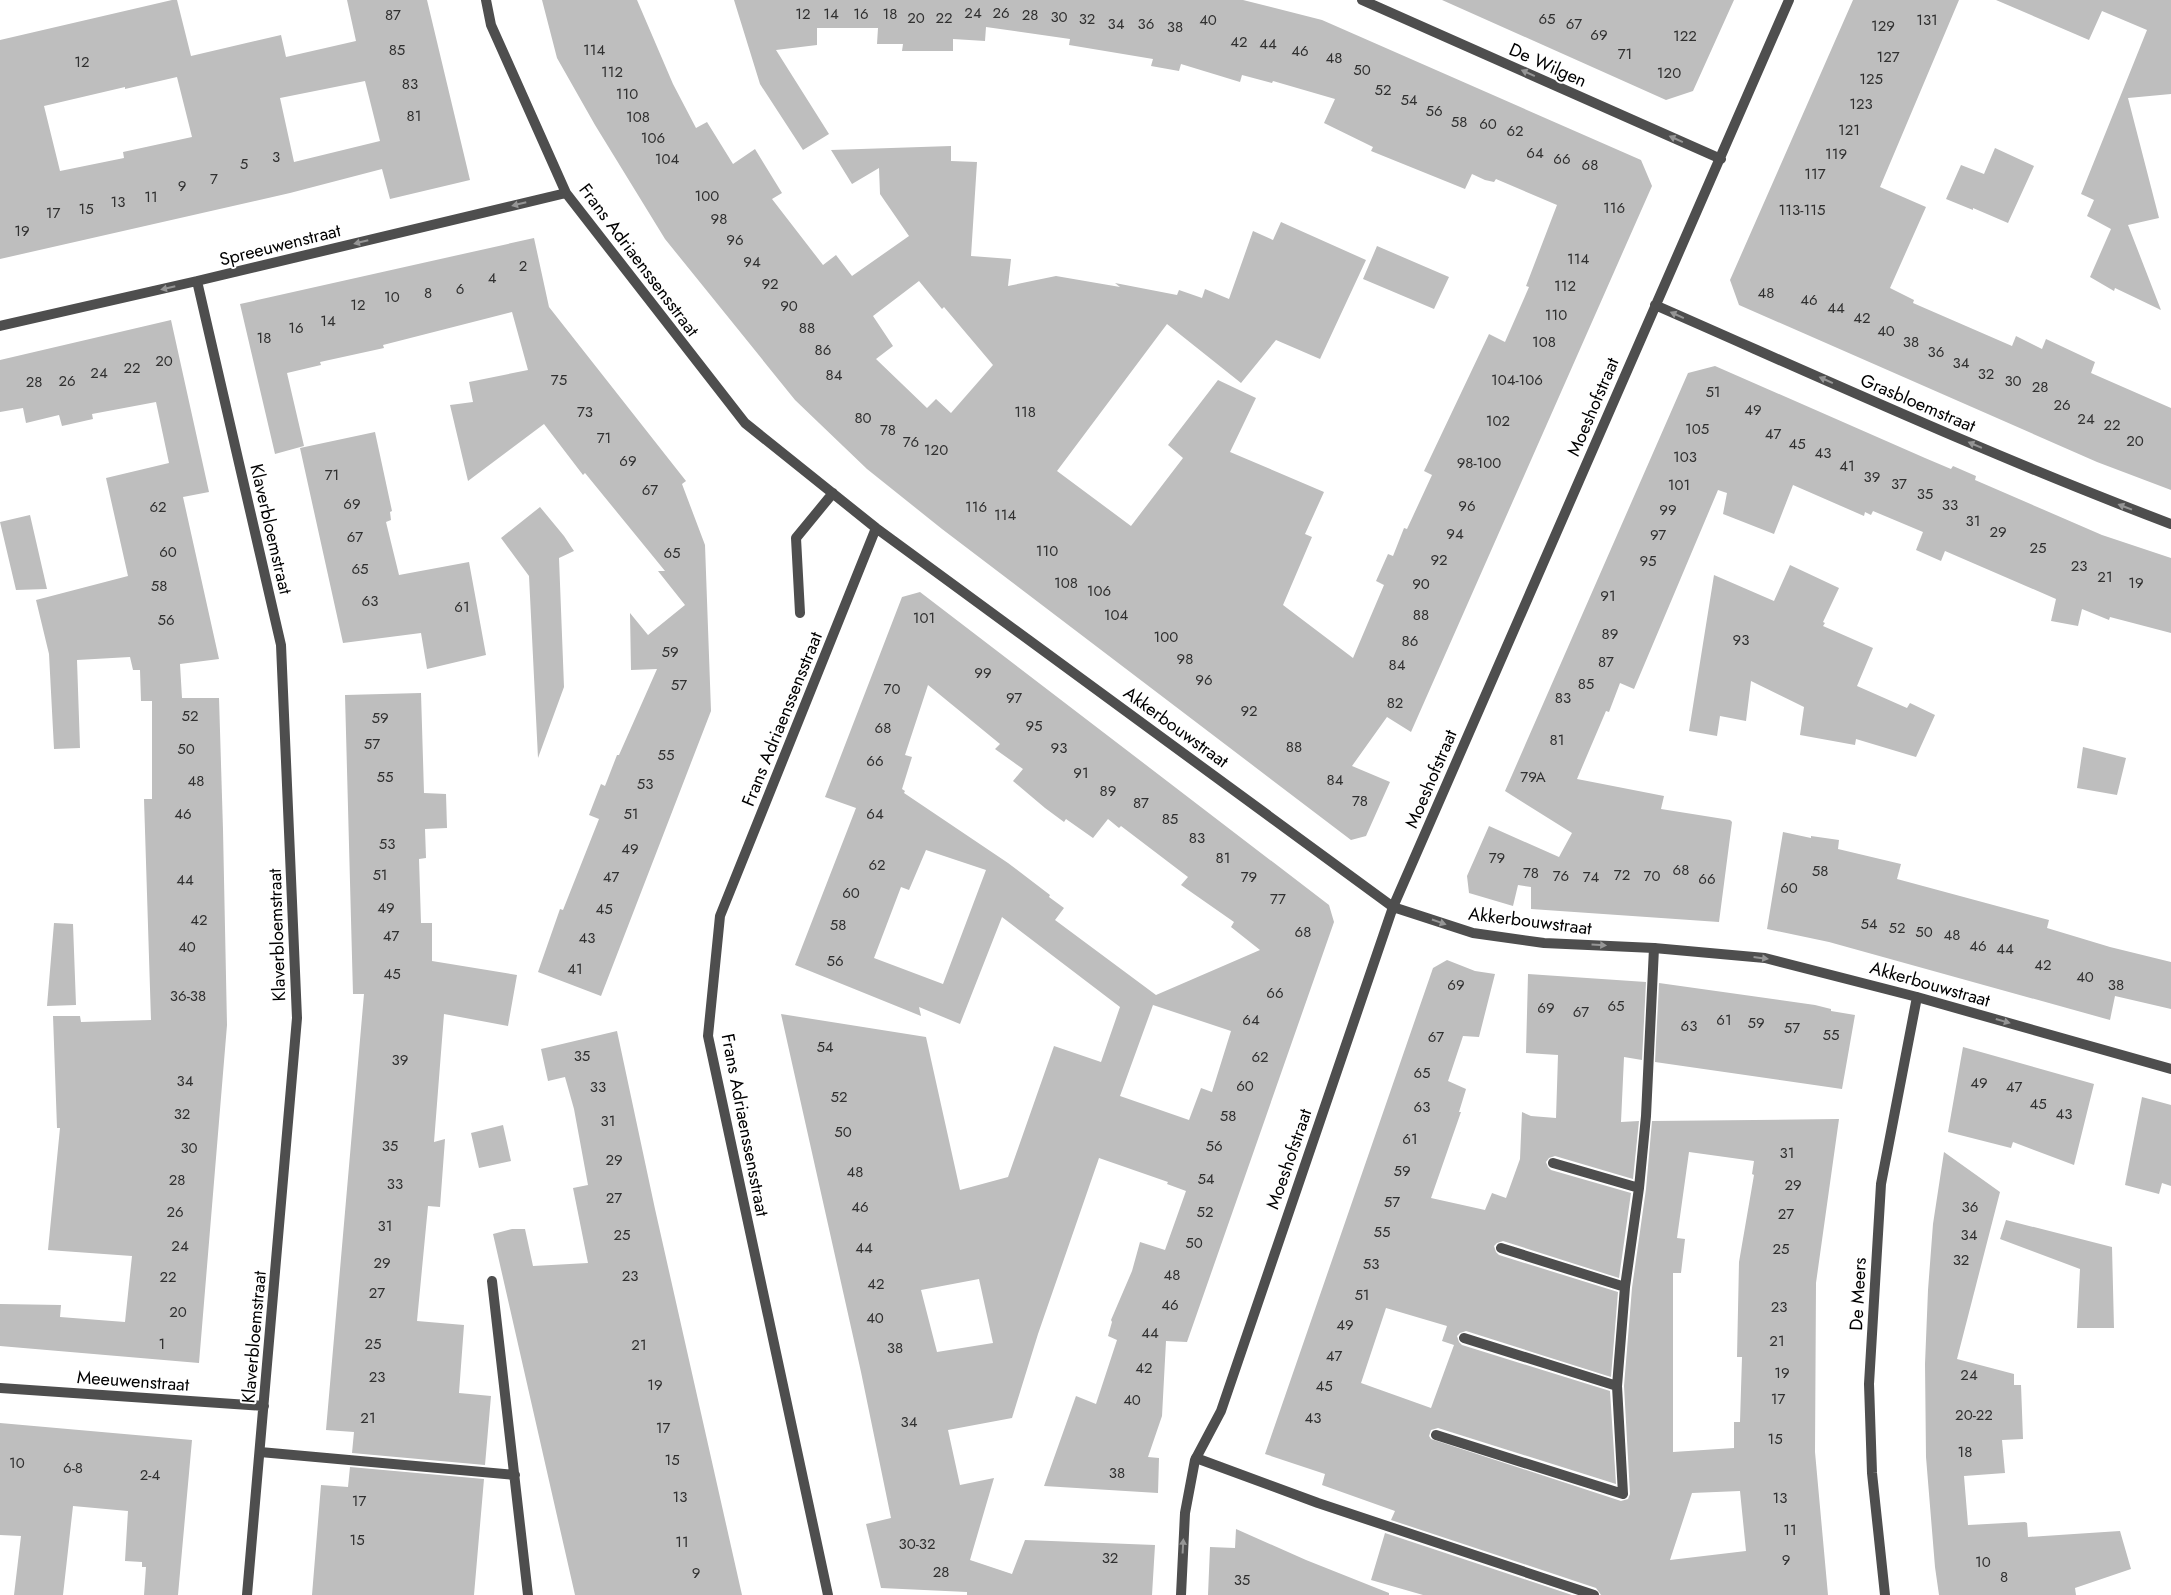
<svg xmlns="http://www.w3.org/2000/svg" width="2171" height="1595" font-family="Jost,sans-serif">
  <style>
    .building { fill: #bebebe; fill-rule: evenodd }
    .lines { fill: none; stroke-linecap: round; stroke-linejoin: round }
    .service { stroke: #4e4e4e; stroke-width: 10 }
    .minor { stroke: #4e4e4e; stroke-width: 10 }
    .oneway { fill: #959595 }
    .labels { text-anchor: middle; dominant-baseline: central; stroke-width: 4; stroke-linejoin: round; paint-order: stroke }
    .number-label { font-size: 15px; fill: #303030 }
    .street-label { font-size: 18px; fill: #000; stroke: #fff }
  </style>
  <rect width="100%" height="100%" fill="#fff"/>
  <!-- building -->
  <path class="building" d="M 172,0 L 177,0 L 191,56 L 281,35 L 286,57 L 356,41 L 347,0 L 427,0 L 470,180 L 390,199 L 382,169 L 290,193 L 0,259 L 0,40 ZM 177,77 L 192,137 L 123,152 L 124,158 L 60,171 L 44,106 L 125,87 L 125,89 ZM 365,81 L 380,141 L 294,162 L 280,98 Z
    M 542,0 L 637,0 L 673,84 L 696,128 L 707,122 L 733,164 L 755,149 L 782,193 L 772,199 L 823,265 L 836,255 L 852,276 L 909,236 L 880,194 L 879,168 L 852,184 L 831,150 L 951,146 L 951,161 L 977,162 L 971,256 L 1011,259 L 1008,286 L 1056,276 L 1120,287 L 1115,283 L 1177,295 L 1179,290 L 1202,298 L 1205,289 L 1229,299 L 1253,231 L 1273,240 L 1281,222 L 1366,260 L 1320,359 L 1276,340 L 1241,383 L 1167,324 L 1057,471 L 1131,526 L 1183,458 L 1168,445 L 1218,380 L 1256,398 L 1230,452 L 1324,492 L 1305,534 L 1312,537 L 1283,605 L 1353,658 L 1384,585 L 1376,581 L 1388,554 L 1393,556 L 1404,528 L 1407,529 L 1432,475 L 1424,471 L 1489,334 L 1505,342 L 1529,287 L 1526,286 L 1557,205 L 1496,179 L 1494,182 L 1485,180 L 1472,174 L 1465,189 L 1371,151 L 1373,147 L 1324,123 L 1335,99 L 1273,81 L 1272,83 L 1242,75 L 1240,82 L 1181,64 L 1179,71 L 1151,66 L 1153,59 L 1069,45 L 1070,39 L 986,27 L 985,41 L 953,39 L 953,51 L 902,51 L 903,44 L 877,44 L 878,28 L 817,28 L 817,45 L 776,50 L 829,134 L 803,150 L 760,84 L 734,0 L 1243,0 L 1322,20 L 1641,160 L 1652,186 L 1411,732 L 1387,717 L 1352,766 L 1390,782 L 1366,836 L 1351,840 L 942,529 L 867,469 L 795,400 L 665,239 L 595,125 L 557,58 ZM 919,281 L 942,309 L 944,307 L 993,365 L 951,413 L 936,399 L 927,408 L 876,359 L 893,346 L 873,316 Z
    M 1442,0 L 1734,0 L 1693,91 L 1666,100 Z
    M 1853,0 L 1959,0 L 1880,187 L 1926,207 L 1890,288 L 1914,300 L 1913,303 L 2012,346 L 2016,336 L 2042,349 L 2046,339 L 2095,362 L 2091,373 L 2171,408 L 2171,490 L 2097,462 L 1739,305 L 1730,280 Z
    M 1996,0 L 2171,0 L 2171,94 L 2128,98 L 2159,218 L 2128,225 L 2161,310 L 2115,288 L 2114,291 L 2090,277 L 2111,229 L 2087,216 L 2094,200 L 2081,194 L 2147,30 L 2102,11 L 2089,40 Z
    M 1995,148 L 2034,166 L 2008,223 L 1973,208 L 1973,210 L 1946,199 L 1961,165 L 1984,174 Z
    M 534,238 L 549,307 L 686,481 L 682,484 L 705,545 L 711,711 L 601,996 L 538,972 L 560,909 L 563,910 L 599,819 L 589,815 L 601,784 L 605,786 L 617,755 L 619,755 L 657,669 L 631,670 L 630,613 L 648,635 L 685,605 L 658,571 L 665,571 L 585,473 L 583,475 L 544,424 L 468,481 L 450,405 L 473,402 L 469,382 L 528,370 L 512,312 L 383,345 L 384,348 L 320,362 L 321,365 L 287,373 L 304,446 L 275,454 L 240,304 Z
    M 1377,246 L 1449,277 L 1434,309 L 1363,279 Z
    M 171,320 L 209,492 L 183,497 L 219,659 L 180,664 L 182,698 L 219,698 L 223,830 L 227,1025 L 199,1363 L 0,1346 L 0,1304 L 61,1305 L 60,1317 L 125,1322 L 132,1256 L 48,1250 L 60,1128 L 57,1128 L 53,1016 L 80,1016 L 81,1022 L 151,1020 L 144,799 L 152,799 L 152,701 L 141,701 L 140,670 L 133,670 L 130,657 L 77,660 L 80,748 L 54,749 L 49,654 L 36,600 L 128,576 L 106,478 L 169,463 L 156,402 L 92,414 L 93,419 L 62,426 L 59,415 L 26,423 L 23,408 L 0,412 L 0,360 Z
    M 1715,366 L 1925,458 L 1951,469 L 1953,466 L 1976,476 L 1975,480 L 2102,535 L 2171,558 L 2171,633 L 2110,617 L 2109,620 L 2082,609 L 2078,626 L 2051,621 L 2056,599 L 1945,551 L 1941,561 L 1916,550 L 1923,532 L 1873,511 L 1871,515 L 1865,512 L 1864,516 L 1793,485 L 1774,534 L 1723,514 L 1727,493 L 1718,490 L 1634,689 L 1620,683 L 1609,712 L 1606,711 L 1577,779 L 1664,796 L 1661,809 L 1730,820 L 1732,822 L 1719,922 L 1531,909 L 1531,887 L 1518,885 L 1513,906 L 1469,893 L 1467,876 L 1489,826 L 1559,857 L 1572,833 L 1505,791 L 1688,373 Z
    M 375,432 L 392,511 L 390,512 L 391,520 L 386,522 L 399,575 L 469,562 L 486,655 L 427,669 L 421,633 L 343,643 L 300,448 Z
    M 540,507 L 564,536 L 574,551 L 559,558 L 564,687 L 538,758 L 529,576 L 501,538 Z
    M 30,515 L 47,589 L 16,590 L 0,522 Z
    M 1790,565 L 1839,588 L 1823,622 L 1825,623 L 1823,626 L 1873,648 L 1857,686 L 1907,708 L 1910,703 L 1935,715 L 1916,757 L 1856,739 L 1855,745 L 1800,735 L 1804,707 L 1751,681 L 1746,721 L 1720,716 L 1717,736 L 1689,731 L 1714,575 L 1774,601 Z
    M 920,592 L 1329,905 L 1334,922 L 1187,1342 L 1166,1341 L 1162,1416 L 1148,1457 L 1159,1458 L 1158,1493 L 1044,1486 L 1076,1396 L 1096,1404 L 1117,1340 L 1108,1336 L 1112,1322 L 1111,1320 L 1132,1271 L 1140,1242 L 1165,1250 L 1186,1191 L 1167,1184 L 1168,1182 L 1099,1158 L 1038,1334 L 1012,1418 L 948,1430 L 960,1485 L 994,1478 L 970,1560 L 1012,1574 L 1025,1540 L 1155,1545 L 1152,1595 L 967,1595 L 967,1592 L 881,1588 L 866,1524 L 891,1518 L 861,1372 L 781,1014 L 926,1037 L 960,1190 L 1008,1177 L 1054,1046 L 1101,1062 L 1120,1007 L 1002,917 L 960,1024 L 919,1007 L 921,1016 L 795,965 L 856,808 L 825,797 L 902,597 ZM 928,685 L 1000,744 L 995,749 L 1023,769 L 1013,781 L 1045,808 L 1064,822 L 1066,819 L 1093,838 L 1108,819 L 1119,828 L 1121,826 L 1188,877 L 1181,885 L 1234,922 L 1231,927 L 1260,950 L 1156,995 L 1055,920 L 1064,908 L 1049,897 L 1050,895 L 1008,863 L 904,793 L 905,791 L 902,789 L 912,757 L 905,755 ZM 926,850 L 986,870 L 943,984 L 874,958 L 901,887 L 909,890 ZM 1153,1005 L 1231,1031 L 1212,1092 L 1201,1088 L 1189,1120 L 1120,1096 ZM 979,1279 L 993,1343 L 937,1352 L 921,1290 Z
    M 421,693 L 424,793 L 446,794 L 447,828 L 425,829 L 426,858 L 419,859 L 421,923 L 432,923 L 432,961 L 517,975 L 508,1026 L 444,1014 L 434,1142 L 445,1139 L 440,1207 L 428,1206 L 417,1321 L 464,1325 L 459,1393 L 491,1396 L 485,1465 L 352,1453 L 354,1432 L 326,1430 L 364,994 L 353,994 L 345,695 Z
    M 2083,747 L 2126,758 L 2117,795 L 2077,788 Z
    M 1783,832 L 1811,838 L 1811,836 L 1839,840 L 1838,849 L 1901,864 L 1897,879 L 2049,920 L 2047,928 L 2110,947 L 2171,962 L 2171,1009 L 2115,996 L 2110,1020 L 1829,942 L 1767,929 Z
    M 54,923 L 73,924 L 76,1005 L 47,1006 Z
    M 1447,960 L 1475,971 L 1495,974 L 1479,1037 L 1463,1036 L 1448,1081 L 1466,1089 L 1459,1112 L 1461,1112 L 1431,1198 L 1485,1210 L 1492,1193 L 1506,1198 L 1520,1159 L 1522,1112 L 1531,1116 L 1556,1118 L 1558,1055 L 1526,1053 L 1528,974 L 1646,982 L 1642,1060 L 1624,1057 L 1621,1122 L 1639,1121 L 1633,1179 L 1555,1156 L 1549,1158 L 1546,1162 L 1548,1167 L 1551,1170 L 1631,1193 L 1619,1278 L 1503,1241 L 1497,1243 L 1494,1246 L 1496,1252 L 1499,1255 L 1618,1292 L 1611,1377 L 1466,1331 L 1460,1333 L 1457,1336 L 1459,1342 L 1462,1345 L 1610,1391 L 1616,1484 L 1438,1428 L 1431,1430 L 1429,1436 L 1431,1439 L 1621,1501 L 1628,1499 L 1630,1494 L 1624,1386 L 1632,1288 L 1646,1189 L 1652,1121 L 1839,1119 L 1816,1283 L 1815,1452 L 1828,1595 L 1601,1595 L 1596,1588 L 1391,1520 L 1395,1511 L 1322,1485 L 1325,1474 L 1265,1454 L 1433,968 ZM 1689,1152 L 1754,1161 L 1752,1174 L 1754,1175 L 1739,1262 L 1737,1357 L 1742,1357 L 1740,1422 L 1734,1422 L 1734,1448 L 1673,1452 L 1673,1273 L 1681,1273 L 1685,1239 L 1677,1238 ZM 1386,1308 L 1447,1326 L 1442,1341 L 1454,1345 L 1431,1408 L 1361,1383 ZM 1740,1491 L 1746,1551 L 1670,1560 L 1692,1493 Z
    M 1659,983 L 1815,1005 L 1831,1009 L 1831,1011 L 1855,1015 L 1842,1089 L 1655,1062 Z
    M 617,1031 L 655,1209 L 742,1595 L 575,1595 L 493,1234 L 512,1229 L 525,1229 L 533,1266 L 588,1263 L 573,1188 L 588,1185 L 574,1109 L 565,1077 L 548,1081 L 541,1049 Z
    M 1963,1047 L 2094,1084 L 2074,1165 L 2013,1142 L 2011,1148 L 1948,1132 Z
    M 2142,1097 L 2171,1105 L 2171,1186 L 2162,1183 L 2159,1194 L 2125,1185 Z
    M 503,1125 L 511,1161 L 479,1168 L 471,1133 Z
    M 1944,1152 L 2000,1192 L 1957,1359 L 2014,1374 L 2014,1385 L 2021,1385 L 2023,1439 L 2002,1440 L 2005,1473 L 1964,1476 L 1968,1525 L 2025,1522 L 2027,1523 L 2028,1537 L 2120,1531 L 2131,1569 L 2075,1588 L 2076,1595 L 1939,1595 L 1935,1567 L 1926,1457 L 1925,1364 L 1928,1290 L 1933,1224 Z
    M 2006,1220 L 2112,1247 L 2114,1328 L 2077,1328 L 2080,1269 L 2000,1239 Z
    M 0,1423 L 192,1440 L 178,1595 L 144,1595 L 146,1567 L 142,1567 L 142,1562 L 125,1561 L 128,1511 L 73,1506 L 63,1595 L 14,1595 L 21,1536 L 0,1535 Z
    M 350,1467 L 484,1479 L 474,1595 L 312,1595 L 321,1485 L 348,1487 Z
    M 1236,1529 L 1306,1560 L 1389,1593 L 1389,1595 L 1208,1595 L 1210,1547 L 1235,1548 Z
    M 1385,1533 L 1572,1595 L 1423,1595 L 1371,1580 Z"/>
  <g class="lines">
    <!-- service -->
    <path class="service" d="M 1553,1163 L 1639,1188
      M 1501,1248 L 1625,1287
      M 492,1281 L 528,1595
      M 1464,1338 L 1617,1386
      M 1436,1435 L 1623,1494 L 1617,1386 L 1625,1287 L 1639,1188 L 1646,1116 L 1654,948
      M 260,1452 L 515,1475
      M 1196,1458 L 1318,1503 L 1594,1595"/>
    <!-- minor -->
    <path class="minor" d="M 486,0 L 491,25 L 566,193 L 745,423 L 876,528 L 1393,907 L 1473,933 L 1544,943 L 1654,948 L 1765,958 L 1917,997 L 2171,1069
      M 1362,0 L 1721,159
      M 197,281 L 281,645 L 297,1018 L 247,1595
      M 1655,305 C 1826,380 1996,458 2171,524
      M 0,326 L 197,281 L 566,193
      M 800,613 L 796,538 L 833,493
      M 0,1388 L 264,1406
      M 828,1595 L 708,1036 L 720,916 L 876,528
      M 1181,1595 L 1185,1513 L 1195,1460 L 1221,1411 L 1393,907 L 1789,0
      M 1885,1595 L 1872,1473 L 1869,1384 L 1881,1184 L 1917,997"/>
  </g>
  <!-- one-way arrows -->
  <defs><path id="oneway-solid" d="M-6-.8H1V-3.2L6.5 0L1 3.2V.8H-6Z" transform="scale(1.25)"/></defs>
  <g class="oneway">
    <use href="#oneway-solid" transform="translate(1528 73) rotate(-156)"/>
    <use href="#oneway-solid" transform="translate(1676 139) rotate(-156)"/>
    <use href="#oneway-solid" transform="translate(519 204) rotate(166)"/>
    <use href="#oneway-solid" transform="translate(361 242) rotate(166)"/>
    <use href="#oneway-solid" transform="translate(168 288) rotate(167)"/>
    <use href="#oneway-solid" transform="translate(1677 315) rotate(-156)"/>
    <use href="#oneway-solid" transform="translate(1826 380) rotate(-156)"/>
    <use href="#oneway-solid" transform="translate(1975 445) rotate(-157)"/>
    <use href="#oneway-solid" transform="translate(2125 507) rotate(-159)"/>
    <use href="#oneway-solid" transform="translate(1439 922) rotate(19)"/>
    <use href="#oneway-solid" transform="translate(1599 945) rotate(3)"/>
    <use href="#oneway-solid" transform="translate(1761 958) rotate(7)"/>
    <use href="#oneway-solid" transform="translate(2003 1021) rotate(16)"/>
    <use href="#oneway-solid" transform="translate(1183 1546) rotate(-87)"/>
  </g>
  <g class="labels">
    <!-- number labels -->
    <g class="number-label">
      <text x="973" y="13">24</text>
      <text x="1001" y="13">26</text>
      <text x="803" y="14">12</text>
      <text x="831" y="14">14</text>
      <text x="861" y="14">16</text>
      <text x="890" y="14">18</text>
      <text x="393" y="15">87</text>
      <text x="1030" y="15">28</text>
      <text x="1059" y="17">30</text>
      <text x="916" y="18">20</text>
      <text x="944" y="18">22</text>
      <text x="1087" y="19">32</text>
      <text x="1547" y="19">65</text>
      <text x="1208" y="20">40</text>
      <text x="1927" y="20">131</text>
      <text x="1116" y="24">34</text>
      <text x="1146" y="24">36</text>
      <text x="1574" y="24">67</text>
      <text x="1883" y="26">129</text>
      <text x="1175" y="27">38</text>
      <text x="1599" y="35">69</text>
      <text x="1685" y="36">122</text>
      <text x="1239" y="42">42</text>
      <text x="1268" y="44">44</text>
      <text x="397" y="50">85</text>
      <text x="594" y="50">114</text>
      <text x="1300" y="51">46</text>
      <text x="1625" y="54">71</text>
      <text x="1888" y="57">127</text>
      <text x="1334" y="58">48</text>
      <text x="82" y="62">12</text>
      <text x="1362" y="70">50</text>
      <text x="612" y="72">112</text>
      <text x="1669" y="73">120</text>
      <text x="1871" y="79">125</text>
      <text x="410" y="84">83</text>
      <text x="1383" y="90">52</text>
      <text x="627" y="94">110</text>
      <text x="1409" y="100">54</text>
      <text x="1861" y="104">123</text>
      <text x="1434" y="111">56</text>
      <text x="414" y="116">81</text>
      <text x="638" y="117">108</text>
      <text x="1459" y="122">58</text>
      <text x="1488" y="124">60</text>
      <text x="1849" y="130">121</text>
      <text x="1515" y="131">62</text>
      <text x="653" y="138">106</text>
      <text x="1535" y="153">64</text>
      <text x="1836" y="154">119</text>
      <text x="276" y="157">3</text>
      <text x="667" y="159">104</text>
      <text x="1562" y="159">66</text>
      <text x="244" y="164">5</text>
      <text x="1590" y="165">68</text>
      <text x="1815" y="174">117</text>
      <text x="214" y="179">7</text>
      <text x="182" y="186">9</text>
      <text x="707" y="196">100</text>
      <text x="151" y="197">11</text>
      <text x="118" y="202">13</text>
      <text x="1614" y="208">116</text>
      <text x="86" y="209">15</text>
      <text x="1802" y="210">113-115</text>
      <text x="53" y="213">17</text>
      <text x="719" y="219">98</text>
      <text x="22" y="231">19</text>
      <text x="735" y="240">96</text>
      <text x="1578" y="259">114</text>
      <text x="752" y="262">94</text>
      <text x="523" y="266">2</text>
      <text x="492" y="278">4</text>
      <text x="770" y="284">92</text>
      <text x="1565" y="286">112</text>
      <text x="460" y="289">6</text>
      <text x="428" y="293">8</text>
      <text x="1766" y="293">48</text>
      <text x="392" y="297">10</text>
      <text x="1809" y="300">46</text>
      <text x="358" y="305">12</text>
      <text x="789" y="306">90</text>
      <text x="1836" y="308">44</text>
      <text x="1556" y="315">110</text>
      <text x="1862" y="318">42</text>
      <text x="328" y="321">14</text>
      <text x="296" y="328">16</text>
      <text x="807" y="328">88</text>
      <text x="1886" y="331">40</text>
      <text x="264" y="338">18</text>
      <text x="1544" y="342">108</text>
      <text x="1911" y="342">38</text>
      <text x="823" y="350">86</text>
      <text x="1936" y="352">36</text>
      <text x="164" y="361">20</text>
      <text x="1961" y="363">34</text>
      <text x="132" y="368">22</text>
      <text x="99" y="373">24</text>
      <text x="1986" y="374">32</text>
      <text x="834" y="375">84</text>
      <text x="559" y="380">75</text>
      <text x="1517" y="380">104-106</text>
      <text x="67" y="381">26</text>
      <text x="2013" y="381">30</text>
      <text x="34" y="382">28</text>
      <text x="2040" y="387">28</text>
      <text x="1713" y="392">51</text>
      <text x="2062" y="405">26</text>
      <text x="1753" y="410">49</text>
      <text x="585" y="412">73</text>
      <text x="1025" y="412">118</text>
      <text x="863" y="418">80</text>
      <text x="2086" y="419">24</text>
      <text x="1498" y="421">102</text>
      <text x="2112" y="425">22</text>
      <text x="1697" y="429">105</text>
      <text x="888" y="430">78</text>
      <text x="1773" y="434">47</text>
      <text x="604" y="438">71</text>
      <text x="2135" y="441">20</text>
      <text x="911" y="442">76</text>
      <text x="1797" y="444">45</text>
      <text x="936" y="450">120</text>
      <text x="1823" y="453">43</text>
      <text x="1685" y="457">103</text>
      <text x="628" y="461">69</text>
      <text x="1479" y="463">98-100</text>
      <text x="1847" y="466">41</text>
      <text x="332" y="475">71</text>
      <text x="1872" y="477">39</text>
      <text x="1899" y="484">37</text>
      <text x="1679" y="485">101</text>
      <text x="650" y="490">67</text>
      <text x="1925" y="494">35</text>
      <text x="352" y="504">69</text>
      <text x="1950" y="505">33</text>
      <text x="1467" y="506">96</text>
      <text x="158" y="507">62</text>
      <text x="976" y="507">116</text>
      <text x="1668" y="510">99</text>
      <text x="1005" y="515">114</text>
      <text x="1973" y="521">31</text>
      <text x="1998" y="532">29</text>
      <text x="1455" y="534">94</text>
      <text x="1658" y="535">97</text>
      <text x="355" y="537">67</text>
      <text x="2038" y="548">25</text>
      <text x="1047" y="551">110</text>
      <text x="168" y="552">60</text>
      <text x="672" y="553">65</text>
      <text x="1439" y="560">92</text>
      <text x="1648" y="561">95</text>
      <text x="2079" y="566">23</text>
      <text x="360" y="569">65</text>
      <text x="2105" y="577">21</text>
      <text x="1066" y="583">108</text>
      <text x="2136" y="583">19</text>
      <text x="1421" y="584">90</text>
      <text x="159" y="586">58</text>
      <text x="1099" y="591">106</text>
      <text x="1608" y="596">91</text>
      <text x="370" y="601">63</text>
      <text x="462" y="607">61</text>
      <text x="1116" y="615">104</text>
      <text x="1421" y="615">88</text>
      <text x="924" y="618">101</text>
      <text x="166" y="620">56</text>
      <text x="1610" y="634">89</text>
      <text x="1166" y="637">100</text>
      <text x="1741" y="640">93</text>
      <text x="1410" y="641">86</text>
      <text x="670" y="652">59</text>
      <text x="1185" y="659">98</text>
      <text x="1606" y="662">87</text>
      <text x="1397" y="665">84</text>
      <text x="983" y="673">99</text>
      <text x="1204" y="680">96</text>
      <text x="1586" y="684">85</text>
      <text x="679" y="685">57</text>
      <text x="892" y="689">70</text>
      <text x="1014" y="698">97</text>
      <text x="1563" y="698">83</text>
      <text x="1395" y="703">82</text>
      <text x="1249" y="711">92</text>
      <text x="190" y="716">52</text>
      <text x="380" y="718">59</text>
      <text x="1034" y="726">95</text>
      <text x="883" y="728">68</text>
      <text x="1557" y="740">81</text>
      <text x="372" y="744">57</text>
      <text x="1294" y="747">88</text>
      <text x="1059" y="748">93</text>
      <text x="186" y="749">50</text>
      <text x="666" y="755">55</text>
      <text x="875" y="761">66</text>
      <text x="1081" y="773">91</text>
      <text x="385" y="777">55</text>
      <text x="1533" y="777">79A</text>
      <text x="1335" y="780">84</text>
      <text x="196" y="781">48</text>
      <text x="645" y="784">53</text>
      <text x="1108" y="791">89</text>
      <text x="1360" y="801">78</text>
      <text x="1141" y="803">87</text>
      <text x="183" y="814">46</text>
      <text x="631" y="814">51</text>
      <text x="875" y="814">64</text>
      <text x="1170" y="819">85</text>
      <text x="1197" y="838">83</text>
      <text x="387" y="844">53</text>
      <text x="630" y="849">49</text>
      <text x="1223" y="858">81</text>
      <text x="1497" y="858">79</text>
      <text x="877" y="865">62</text>
      <text x="1681" y="870">68</text>
      <text x="1820" y="871">58</text>
      <text x="1531" y="873">78</text>
      <text x="380" y="875">51</text>
      <text x="1622" y="875">72</text>
      <text x="1561" y="876">76</text>
      <text x="1652" y="876">70</text>
      <text x="611" y="877">47</text>
      <text x="1249" y="877">79</text>
      <text x="1591" y="877">74</text>
      <text x="1707" y="879">66</text>
      <text x="185" y="880">44</text>
      <text x="1789" y="888">60</text>
      <text x="851" y="893">60</text>
      <text x="1278" y="899">77</text>
      <text x="386" y="908">49</text>
      <text x="604" y="909">45</text>
      <text x="199" y="920">42</text>
      <text x="1869" y="924">54</text>
      <text x="838" y="925">58</text>
      <text x="1897" y="928">52</text>
      <text x="1303" y="932">68</text>
      <text x="1924" y="932">50</text>
      <text x="1952" y="935">48</text>
      <text x="391" y="936">47</text>
      <text x="587" y="938">43</text>
      <text x="1978" y="946">46</text>
      <text x="187" y="947">40</text>
      <text x="2005" y="949">44</text>
      <text x="835" y="961">56</text>
      <text x="2043" y="965">42</text>
      <text x="575" y="969">41</text>
      <text x="392" y="974">45</text>
      <text x="2085" y="977">40</text>
      <text x="1456" y="985">69</text>
      <text x="2116" y="985">38</text>
      <text x="1275" y="993">66</text>
      <text x="188" y="996">36-38</text>
      <text x="1616" y="1006">65</text>
      <text x="1546" y="1008">69</text>
      <text x="1581" y="1012">67</text>
      <text x="1251" y="1020">64</text>
      <text x="1724" y="1020">61</text>
      <text x="1756" y="1023">59</text>
      <text x="1689" y="1026">63</text>
      <text x="1792" y="1028">57</text>
      <text x="1831" y="1035">55</text>
      <text x="1436" y="1037">67</text>
      <text x="825" y="1047">54</text>
      <text x="582" y="1056">35</text>
      <text x="1260" y="1057">62</text>
      <text x="400" y="1060">39</text>
      <text x="1422" y="1073">65</text>
      <text x="185" y="1081">34</text>
      <text x="1979" y="1083">49</text>
      <text x="1245" y="1086">60</text>
      <text x="598" y="1087">33</text>
      <text x="2014" y="1087">47</text>
      <text x="839" y="1097">52</text>
      <text x="2038" y="1104">45</text>
      <text x="1422" y="1107">63</text>
      <text x="182" y="1114">32</text>
      <text x="2064" y="1114">43</text>
      <text x="1228" y="1116">58</text>
      <text x="608" y="1121">31</text>
      <text x="843" y="1132">50</text>
      <text x="1410" y="1139">61</text>
      <text x="390" y="1146">35</text>
      <text x="1214" y="1146">56</text>
      <text x="189" y="1148">30</text>
      <text x="1787" y="1153">31</text>
      <text x="614" y="1160">29</text>
      <text x="1402" y="1171">59</text>
      <text x="855" y="1172">48</text>
      <text x="1206" y="1179">54</text>
      <text x="177" y="1180">28</text>
      <text x="395" y="1184">33</text>
      <text x="1793" y="1185">29</text>
      <text x="614" y="1198">27</text>
      <text x="1392" y="1202">57</text>
      <text x="860" y="1207">46</text>
      <text x="1970" y="1207">36</text>
      <text x="175" y="1212">26</text>
      <text x="1205" y="1212">52</text>
      <text x="1786" y="1214">27</text>
      <text x="385" y="1226">31</text>
      <text x="1382" y="1232">55</text>
      <text x="622" y="1235">25</text>
      <text x="1969" y="1235">34</text>
      <text x="1194" y="1243">50</text>
      <text x="180" y="1246">24</text>
      <text x="864" y="1248">44</text>
      <text x="1781" y="1249">25</text>
      <text x="1961" y="1260">32</text>
      <text x="382" y="1263">29</text>
      <text x="1371" y="1264">53</text>
      <text x="1172" y="1275">48</text>
      <text x="630" y="1276">23</text>
      <text x="168" y="1277">22</text>
      <text x="876" y="1284">42</text>
      <text x="377" y="1293">27</text>
      <text x="1362" y="1295">51</text>
      <text x="1170" y="1305">46</text>
      <text x="1779" y="1307">23</text>
      <text x="178" y="1312">20</text>
      <text x="875" y="1318">40</text>
      <text x="1345" y="1325">49</text>
      <text x="1150" y="1333">44</text>
      <text x="1777" y="1341">21</text>
      <text x="162" y="1344">1</text>
      <text x="373" y="1344">25</text>
      <text x="639" y="1345">21</text>
      <text x="895" y="1348">38</text>
      <text x="1334" y="1356">47</text>
      <text x="1144" y="1368">42</text>
      <text x="1782" y="1373">19</text>
      <text x="1969" y="1375">24</text>
      <text x="377" y="1377">23</text>
      <text x="655" y="1385">19</text>
      <text x="1324" y="1386">45</text>
      <text x="1778" y="1399">17</text>
      <text x="1132" y="1400">40</text>
      <text x="1974" y="1415">20-22</text>
      <text x="368" y="1418">21</text>
      <text x="1313" y="1418">43</text>
      <text x="909" y="1422">34</text>
      <text x="663" y="1428">17</text>
      <text x="1775" y="1439">15</text>
      <text x="1965" y="1452">18</text>
      <text x="672" y="1460">15</text>
      <text x="17" y="1463">10</text>
      <text x="73" y="1468">6-8</text>
      <text x="1117" y="1473">38</text>
      <text x="150" y="1475">2-4</text>
      <text x="680" y="1497">13</text>
      <text x="1780" y="1498">13</text>
      <text x="359" y="1501">17</text>
      <text x="1790" y="1530">11</text>
      <text x="357" y="1540">15</text>
      <text x="682" y="1542">11</text>
      <text x="917" y="1544">30-32</text>
      <text x="1110" y="1558">32</text>
      <text x="1786" y="1560">9</text>
      <text x="1983" y="1562">10</text>
      <text x="941" y="1572">28</text>
      <text x="696" y="1573">9</text>
      <text x="2004" y="1577">8</text>
      <text x="1242" y="1580">35</text>
    </g>
    <!-- street labels -->
    <g class="street-label">
      <text transform="translate(1548 65) rotate(24)">De Wilgen</text>
      <text transform="translate(280 245) rotate(-14)">Spreeuwenstraat</text>
      <text transform="translate(639 260) rotate(53)">Frans Adriaenssensstraat</text>
      <text transform="translate(1918 403) rotate(23)">Grasbloemstraat</text>
      <text transform="translate(1593 407) rotate(-67)">Moeshofstraat</text>
      <text transform="translate(271 529) rotate(77)">Klaverbloemstraat</text>
      <text transform="translate(782 719) rotate(-68)">Frans Adriaenssensstraat</text>
      <text transform="translate(1176 727) rotate(36)">Akkerbouwstraat</text>
      <text transform="translate(1431 779) rotate(-67)">Moeshofstraat</text>
      <text transform="translate(1530 921) rotate(7)">Akkerbouwstraat</text>
      <text transform="translate(277 935) rotate(-92)">Klaverbloemstraat</text>
      <text transform="translate(1930 984) rotate(16)">Akkerbouwstraat</text>
      <text transform="translate(745 1125) rotate(79)">Frans Adriaenssensstraat</text>
      <text transform="translate(1289 1159) rotate(-71)">Moeshofstraat</text>
      <text transform="translate(1858 1294) rotate(-87)">De Meers</text>
      <text transform="translate(254 1337) rotate(-85)">Klaverbloemstraat</text>
      <text transform="translate(133 1381) rotate(4)">Meeuwenstraat</text>
    </g>
  </g>
</svg>
